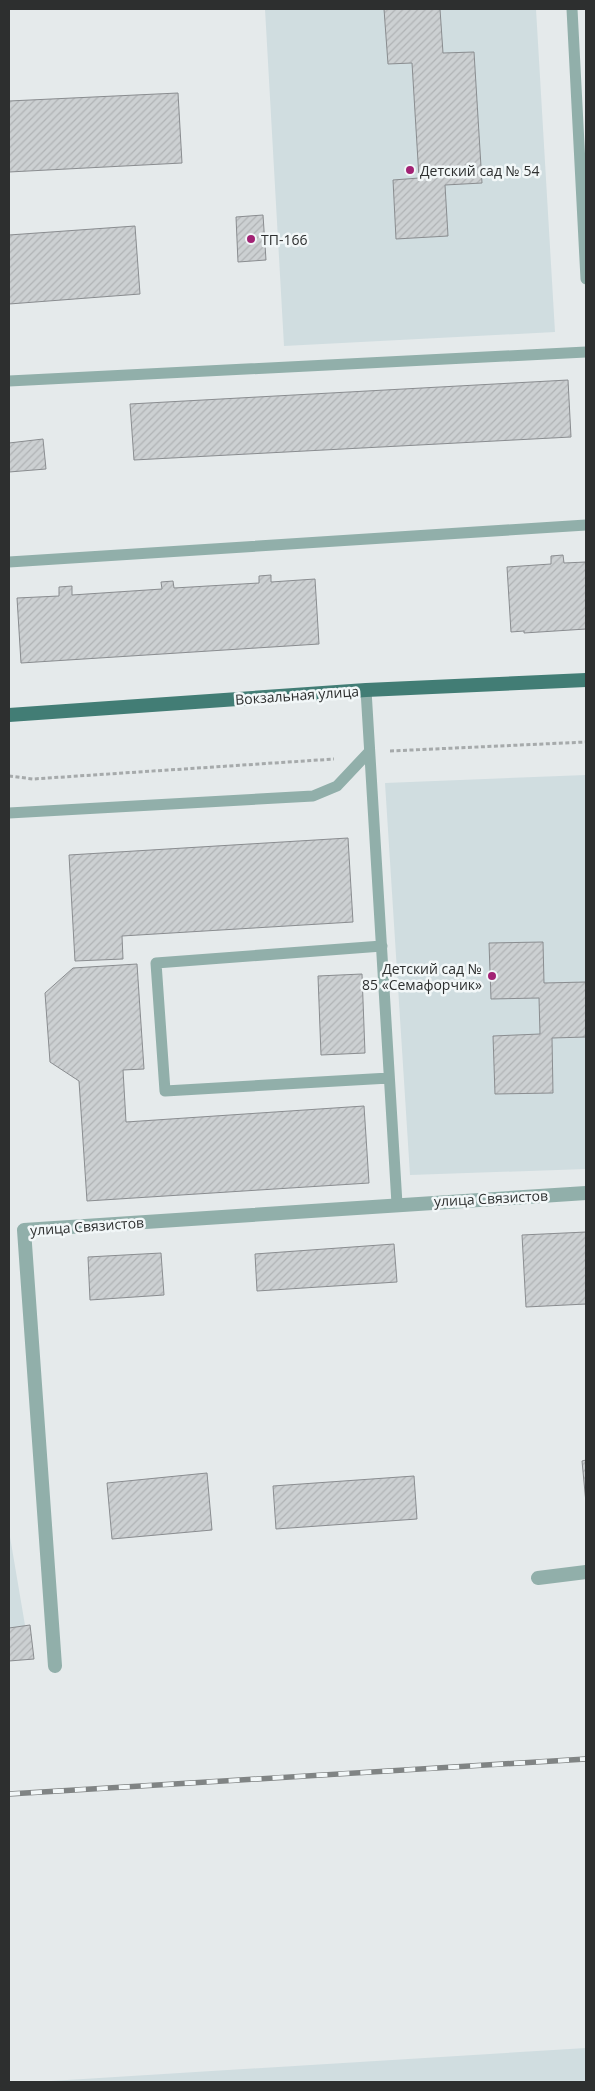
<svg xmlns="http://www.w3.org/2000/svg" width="595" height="2091" font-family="'Open Sans',sans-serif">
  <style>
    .built { fill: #d0dde0 }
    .building { fill: url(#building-hatch); stroke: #8a8d90 }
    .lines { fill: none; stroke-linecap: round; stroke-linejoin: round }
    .path { stroke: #a6aaab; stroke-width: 3; stroke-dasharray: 4 2.5; stroke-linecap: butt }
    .service { stroke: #91afaa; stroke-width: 11 }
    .minor { stroke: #91afaa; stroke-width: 14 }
    .primary { stroke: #427d75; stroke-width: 14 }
    .rail-casing { stroke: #808484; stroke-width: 5.5 }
    .rail { stroke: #f2f7f8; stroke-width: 4; stroke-dasharray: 11; stroke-linecap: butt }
    .poi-dot { fill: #a22274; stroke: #f2f7f8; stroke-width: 2 }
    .labels { text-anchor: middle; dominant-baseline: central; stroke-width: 5; stroke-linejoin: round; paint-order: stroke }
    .poi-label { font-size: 14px; fill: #2d2f2f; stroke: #f2f7f8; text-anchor: start }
    .street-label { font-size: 14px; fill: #2d2f2f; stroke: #f2f7f8 }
  </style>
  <defs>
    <pattern id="building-hatch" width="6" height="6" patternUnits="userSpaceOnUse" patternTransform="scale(1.25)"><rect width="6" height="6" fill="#ccd0d2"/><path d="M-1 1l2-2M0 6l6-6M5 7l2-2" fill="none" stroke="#b0b3b5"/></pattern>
  </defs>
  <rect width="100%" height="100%" fill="#e5eaeb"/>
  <!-- built -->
  <path class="built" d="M 265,9 L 536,9 L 555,332 L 284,346 Z
    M 586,775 L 586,1169 L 410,1175 L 385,783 Z
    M 9,1531 L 26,1631 L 9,1632 Z
    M 586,2048 L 586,2082 L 35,2082 Z"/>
  <!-- building -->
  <path class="building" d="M 384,9 L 440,9 L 443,53 L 474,52 L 482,183 L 445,185 L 448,236 L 396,239 L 393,180 L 419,178 L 412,63 L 388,64 Z
    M 178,93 L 182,163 L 9,172 L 9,101 Z
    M 263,215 L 266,260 L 238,262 L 236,217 Z
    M 135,226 L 140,294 L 9,304 L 9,235 Z
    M 568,380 L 571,437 L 134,460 L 130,404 Z
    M 43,439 L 46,469 L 9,472 L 9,443 Z
    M 563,555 L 564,563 L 586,562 L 586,629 L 524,633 L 524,631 L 511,632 L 507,567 L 551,564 L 551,556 Z
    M 271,575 L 271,582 L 315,579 L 319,644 L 21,663 L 17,598 L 59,596 L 59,587 L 72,586 L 72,595 L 162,589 L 161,582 L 173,581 L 174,588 L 259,583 L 259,576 Z
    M 348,838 L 353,922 L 122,936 L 123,959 L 75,961 L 69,855 Z
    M 543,942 L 544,983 L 586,982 L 586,1037 L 552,1038 L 553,1093 L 495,1094 L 493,1036 L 540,1034 L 539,998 L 491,999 L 489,943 Z
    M 137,964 L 144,1069 L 123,1070 L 126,1122 L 364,1106 L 369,1183 L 87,1201 L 79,1081 L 50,1062 L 45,993 L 73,968 Z
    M 362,974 L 365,1053 L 321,1055 L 318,976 Z
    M 586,1232 L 586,1304 L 526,1307 L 522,1235 Z
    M 394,1244 L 397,1282 L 257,1291 L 255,1254 Z
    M 161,1253 L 164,1295 L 90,1300 L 88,1257 Z
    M 586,1460 L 586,1503 L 582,1461 Z
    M 207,1473 L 212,1530 L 112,1539 L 107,1483 Z
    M 414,1476 L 417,1519 L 276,1529 L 273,1486 Z
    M 30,1625 L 34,1659 L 9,1661 L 9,1628 Z"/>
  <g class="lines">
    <!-- path -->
    <path class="path" d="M 390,751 L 586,742
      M 9,776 L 33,779 L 334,759"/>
    <!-- service -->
    <path class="service" d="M 572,9 L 586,279
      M 9,381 L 586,352
      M 9,562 L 586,525
      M 366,690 L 397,1204
      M 9,813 L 313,796 L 337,786 L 369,752
      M 382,946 L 156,963 L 165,1091 L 389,1078"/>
    <!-- minor -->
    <path class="minor" d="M 538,1578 L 586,1572
      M 55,1666 L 24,1230 L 586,1193"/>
    <!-- primary -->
    <path class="primary" d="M 9,715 L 366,690 L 586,680"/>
    <defs>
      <path id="rail" d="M 9,1794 L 586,1759"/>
    </defs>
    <!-- rail casing -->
    <use href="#rail" class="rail-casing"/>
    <!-- rail -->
    <use href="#rail" class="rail"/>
  </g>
  <!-- markers -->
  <g class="poi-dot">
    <circle cx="410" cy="170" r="5"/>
    <circle cx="251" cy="239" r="5"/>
    <circle cx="492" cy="976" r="5"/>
  </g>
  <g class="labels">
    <!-- poi labels -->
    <g class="poi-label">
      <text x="420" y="170">Детский сад № 54</text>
      <text x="261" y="239">ТП-166</text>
      <text x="482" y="968" text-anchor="end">Детский сад №<tspan x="482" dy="16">85 «Семафорчик»</tspan></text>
    </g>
    <!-- street labels -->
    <g class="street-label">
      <text transform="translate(297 695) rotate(-4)">Вокзальная улица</text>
      <text transform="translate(491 1198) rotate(-3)">улица Связистов</text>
      <text transform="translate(87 1226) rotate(-4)">улица Связистов</text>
    </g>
  </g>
  <!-- border -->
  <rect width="595" height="2091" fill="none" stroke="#2d2f2f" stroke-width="20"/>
</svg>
